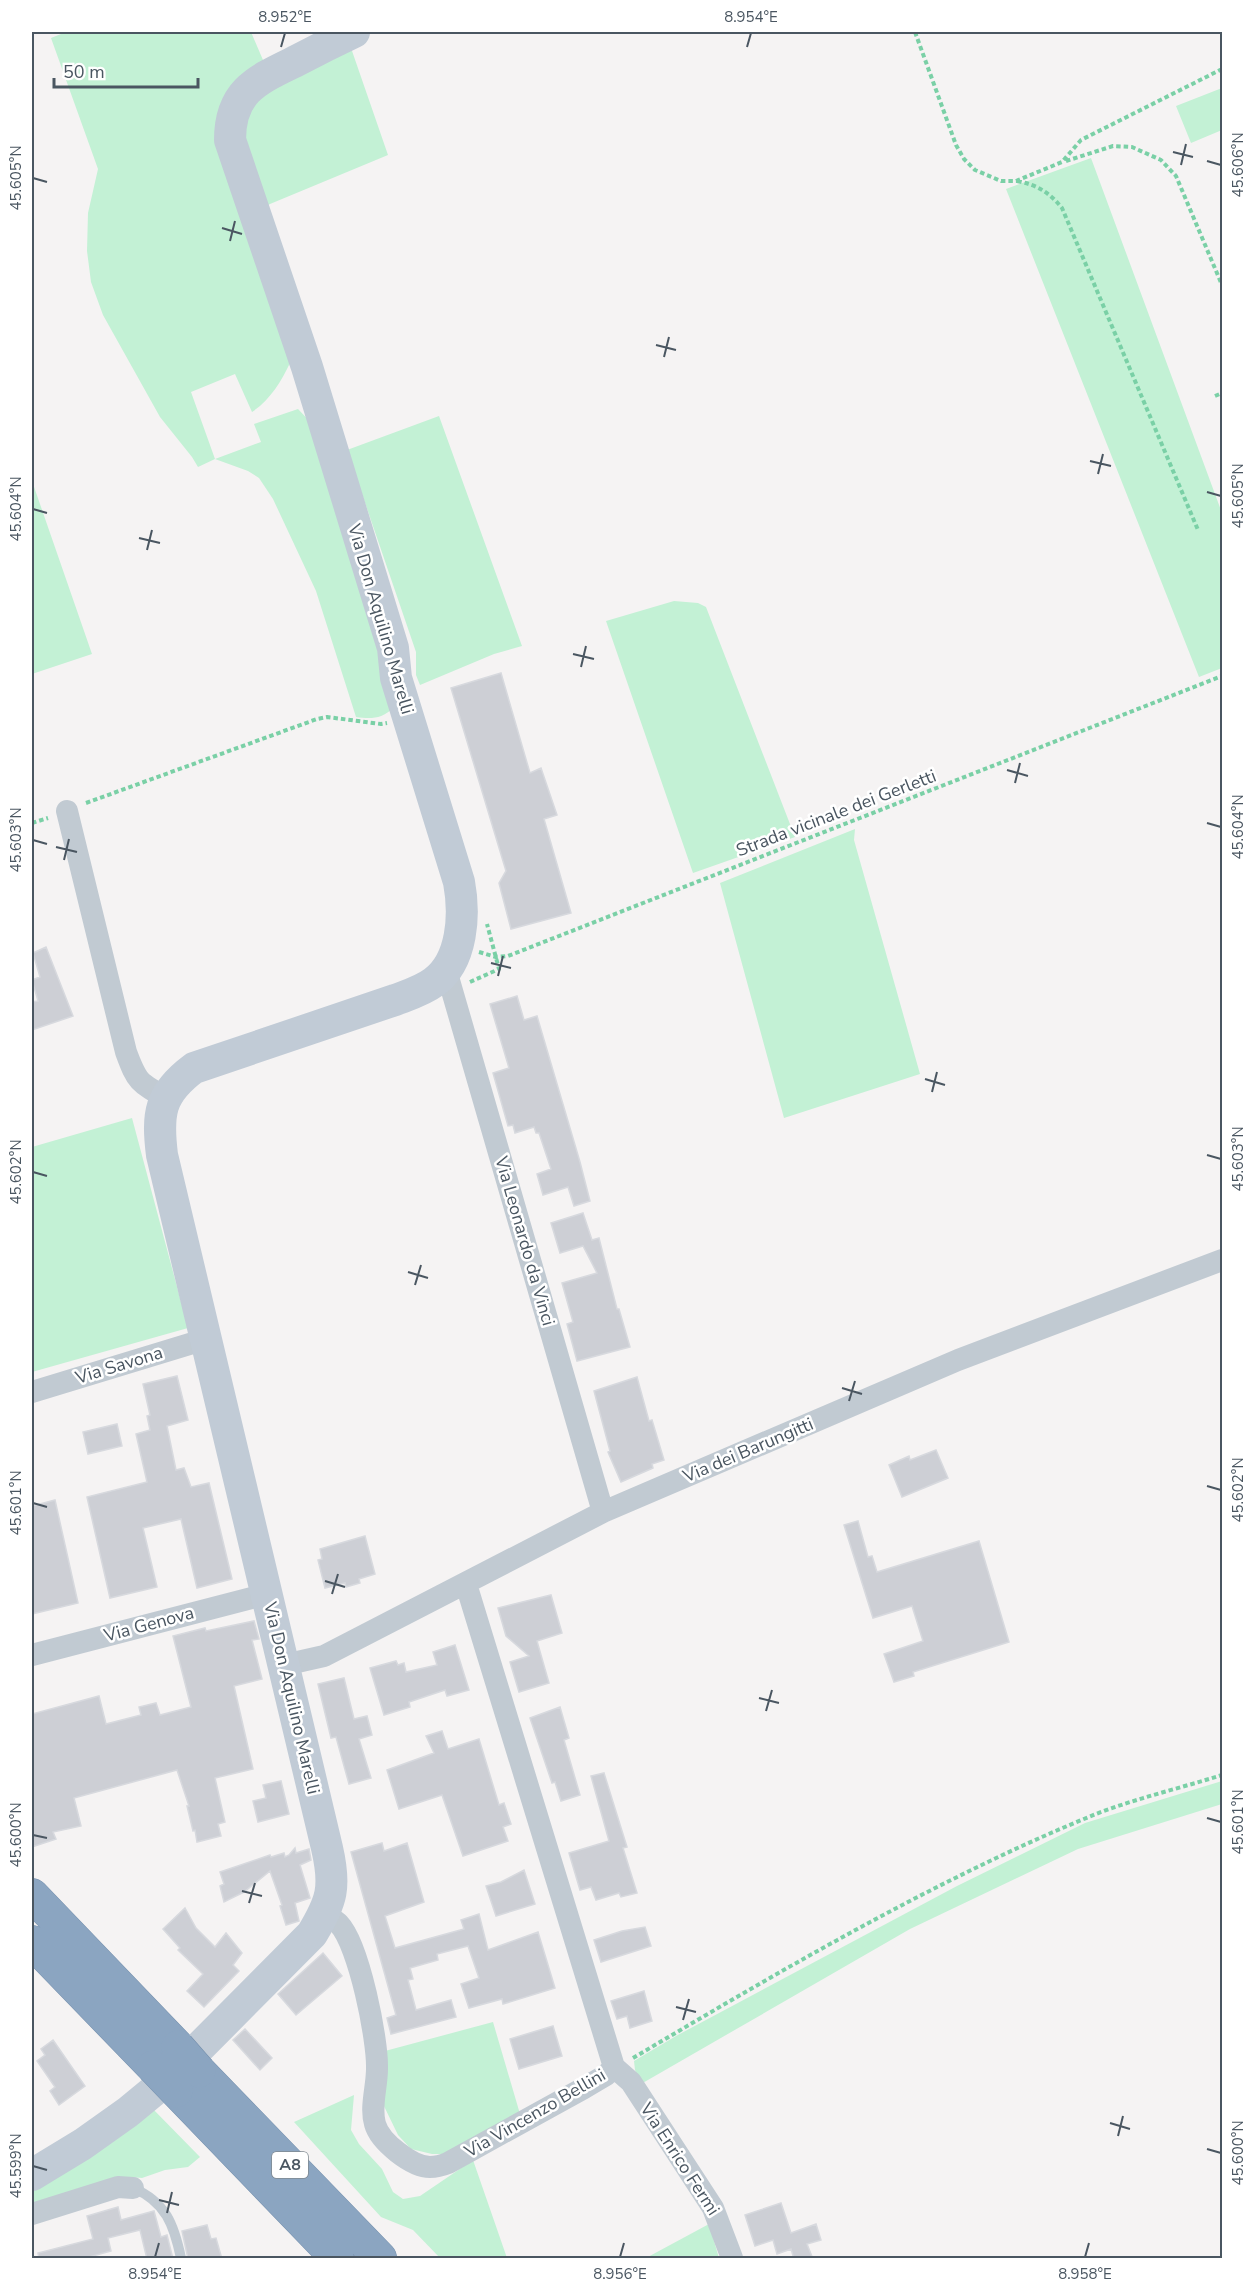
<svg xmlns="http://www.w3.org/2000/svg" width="1254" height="2290" font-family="'Nunito Sans',sans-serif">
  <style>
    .green { fill: #c3f1d5 }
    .building { fill: #cdcfd5; stroke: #d7d9de; stroke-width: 1.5 }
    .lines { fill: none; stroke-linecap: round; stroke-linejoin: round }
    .highway-casing { stroke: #7690ad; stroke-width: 34 }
    .path { stroke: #7ad0a6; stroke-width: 4; stroke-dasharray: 4.5 3; stroke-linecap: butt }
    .lane { stroke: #c1cad2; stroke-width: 10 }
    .street { stroke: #c1cad2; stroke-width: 22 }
    .secondary { stroke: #c1cbd6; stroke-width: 32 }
    .highway { stroke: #8ba5c1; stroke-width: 33 }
    .highway-bridge-casing { stroke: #7690ad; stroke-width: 34; stroke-linecap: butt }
    .highway-bridge { stroke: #8ba5c1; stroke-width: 33 }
    .ticks { fill: none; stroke: #4a5661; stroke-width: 2 }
    .labels { text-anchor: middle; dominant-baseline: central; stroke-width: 5; stroke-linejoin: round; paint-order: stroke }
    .shield { fill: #fff; stroke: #808990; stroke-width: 1.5 }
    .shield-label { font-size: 16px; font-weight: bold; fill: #4a5661 }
    .street-label { font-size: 18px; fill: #4a5661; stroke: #fff }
    .neatline { fill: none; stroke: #4a5661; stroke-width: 2 }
    .ticks-label { font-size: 15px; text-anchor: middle; fill: #4a5661 }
  </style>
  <rect width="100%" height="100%" fill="#f5f3f3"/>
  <!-- green -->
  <path class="green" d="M 66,32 L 251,32 L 275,88 L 351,48 L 388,155 L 270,204 L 249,216 L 290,363 C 281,382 270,400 252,412 L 235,374 L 191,392 L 215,459 L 261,442 L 254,424 L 298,409 L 319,431 L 393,708 C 382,719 371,719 356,717 L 316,591 L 273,499 L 259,478 L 248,471 L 215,459 L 198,467 L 192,457 L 160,417 L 103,315 L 91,282 L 87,251 L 88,213 L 98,169 L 51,38 Z
    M 1222,88 L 1222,130 L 1191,143 L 1176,106 Z
    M 1091,158 L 1222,513 L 1222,668 L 1199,677 L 1006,189 Z
    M 439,416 L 522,646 L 494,654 L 420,685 L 416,675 L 416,652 L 347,450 Z
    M 32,481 L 92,654 L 32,674 Z
    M 674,601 L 698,603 L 706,607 L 795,837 L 693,873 L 606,621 Z
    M 855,829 L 854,840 L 920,1074 L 784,1118 L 720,883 Z
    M 132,1118 L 188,1328 L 32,1372 L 32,1147 Z
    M 1222,1781 L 1222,1804 L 1078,1849 L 910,1929 L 641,2084 L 635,2070 L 634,2061 L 676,2036 L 957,1886 L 1085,1823 Z
    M 493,2022 L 520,2114 L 447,2154 L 432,2154 L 411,2149 L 398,2135 L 382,2102 L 385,2051 Z
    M 354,2095 L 351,2130 L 359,2144 L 382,2169 L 393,2192 L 403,2199 L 420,2196 L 473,2160 L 507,2258 L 440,2258 L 413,2230 L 381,2217 L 294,2122 Z
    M 151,2107 L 200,2157 L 188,2167 L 165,2170 L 142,2178 L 131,2177 L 32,2208 L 32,2188 Z
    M 709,2224 L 719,2258 L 646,2258 Z"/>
  <!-- building -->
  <path class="building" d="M 501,673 L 530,773 L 541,768 L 557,815 L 544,819 L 571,913 L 511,929 L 499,883 L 506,871 L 451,688 Z
    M 46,947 L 73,1016 L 32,1030 L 32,1002 L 38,1001 L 32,980 L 40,977 L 33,953 Z
    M 517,996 L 524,1020 L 537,1016 L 580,1162 L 590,1201 L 574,1206 L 568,1187 L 543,1195 L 537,1174 L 551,1169 L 539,1133 L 536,1133 L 534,1127 L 515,1133 L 513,1125 L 508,1126 L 493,1073 L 509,1068 L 490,1004 Z
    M 583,1213 L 592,1240 L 599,1238 L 617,1309 L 619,1309 L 630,1347 L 577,1361 L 567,1324 L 573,1322 L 562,1283 L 597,1273 L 583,1246 L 560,1253 L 551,1223 Z
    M 177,1376 L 188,1420 L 167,1426 L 176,1470 L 184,1468 L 191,1487 L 209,1483 L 232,1579 L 197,1588 L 181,1519 L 143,1528 L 157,1587 L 110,1598 L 87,1497 L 147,1482 L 136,1434 L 150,1430 L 147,1416 L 150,1415 L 143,1384 Z
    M 637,1377 L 649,1421 L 652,1420 L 664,1460 L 652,1464 L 653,1468 L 621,1482 L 608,1452 L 610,1451 L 594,1391 Z
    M 117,1424 L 122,1446 L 88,1454 L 83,1432 Z
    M 936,1450 L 948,1478 L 902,1497 L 889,1465 L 909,1456 L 910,1460 Z
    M 55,1500 L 78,1603 L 32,1614 L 32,1506 Z
    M 858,1521 L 868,1557 L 872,1556 L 877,1572 L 979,1541 L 1009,1642 L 913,1672 L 914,1676 L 894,1682 L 884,1654 L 923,1641 L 912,1606 L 873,1618 L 844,1525 Z
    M 365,1536 L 375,1574 L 359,1579 L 360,1583 L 346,1587 L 345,1583 L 325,1588 L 318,1560 L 322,1559 L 320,1549 Z
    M 551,1595 L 562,1633 L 537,1641 L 549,1683 L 519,1692 L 510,1662 L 529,1656 L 506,1636 L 498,1608 Z
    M 254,1621 L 259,1639 L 252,1640 L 262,1679 L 234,1686 L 253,1769 L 215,1778 L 225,1822 L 218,1824 L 221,1836 L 197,1842 L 195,1830 L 193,1831 L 187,1806 L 189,1806 L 177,1770 L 74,1798 L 81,1826 L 53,1832 L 56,1839 L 32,1847 L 32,1714 L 99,1696 L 106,1724 L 141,1715 L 139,1707 L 156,1703 L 160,1715 L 191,1707 L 173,1636 L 205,1628 L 206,1631 Z
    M 455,1645 L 469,1690 L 447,1696 L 445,1690 L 409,1702 L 410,1707 L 384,1715 L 370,1668 L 396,1661 L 398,1665 L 404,1663 L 406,1672 L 437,1665 L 433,1652 Z
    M 344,1678 L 354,1719 L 367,1716 L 372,1735 L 359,1739 L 371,1778 L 349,1784 L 336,1737 L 331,1738 L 318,1684 Z
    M 560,1707 L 569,1738 L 564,1740 L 580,1795 L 561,1801 L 555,1782 L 552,1783 L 530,1718 Z
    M 442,1731 L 448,1749 L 479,1739 L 499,1805 L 504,1803 L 511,1824 L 503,1827 L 508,1841 L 463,1856 L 442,1795 L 399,1809 L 387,1770 L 434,1753 L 426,1736 Z
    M 604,1773 L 627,1847 L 623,1848 L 637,1893 L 621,1897 L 619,1893 L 596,1900 L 591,1887 L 580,1890 L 569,1853 L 609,1841 L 591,1776 Z
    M 281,1781 L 289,1814 L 258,1822 L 253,1801 L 266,1798 L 263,1785 Z
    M 382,1843 L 384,1851 L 407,1843 L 424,1902 L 385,1916 L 395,1948 L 464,1929 L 461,1920 L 479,1914 L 488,1950 L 538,1932 L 555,1988 L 503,2004 L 502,1999 L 469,2008 L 461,1984 L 479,1978 L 468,1946 L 437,1954 L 438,1960 L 410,1968 L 413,1979 L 408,1980 L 416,2010 L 451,2000 L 456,2017 L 391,2034 L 387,2018 L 396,2015 L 351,1852 Z
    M 295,1848 L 296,1853 L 309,1849 L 311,1860 L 300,1865 L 310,1898 L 295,1903 L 299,1921 L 286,1925 L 280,1906 L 282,1905 L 270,1871 L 244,1892 L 224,1902 L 220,1886 L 224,1884 L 220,1872 L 270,1855 L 271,1857 L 284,1853 L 285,1857 L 289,1855 Z
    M 524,1870 L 535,1904 L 496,1916 L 486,1886 L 501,1882 Z
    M 185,1908 L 196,1928 L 215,1947 L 226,1933 L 242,1953 L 233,1965 L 239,1971 L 204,2007 L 187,1991 L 203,1974 L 178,1950 L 180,1948 L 163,1929 Z
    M 645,1927 L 651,1946 L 601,1962 L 594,1940 L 622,1931 Z
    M 323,1953 L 342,1976 L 296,2015 L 278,1994 Z
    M 644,1991 L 652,2021 L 630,2028 L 627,2016 L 617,2019 L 611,2001 Z
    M 553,2026 L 562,2056 L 519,2069 L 510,2039 Z
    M 245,2029 L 272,2058 L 260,2070 L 233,2040 Z
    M 53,2040 L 85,2086 L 59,2105 L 50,2091 L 55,2087 L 37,2061 L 45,2055 L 41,2049 Z
    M 781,2203 L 791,2233 L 816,2224 L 821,2240 L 807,2244 L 813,2259 L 794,2259 L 791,2249 L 777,2254 L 773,2240 L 755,2246 L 745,2215 Z
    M 118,2207 L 121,2220 L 154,2211 L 161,2237 L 167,2235 L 173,2259 L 147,2259 L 140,2230 L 108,2238 L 111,2251 L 82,2259 L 39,2259 L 38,2253 L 93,2239 L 87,2216 Z
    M 207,2225 L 211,2239 L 216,2238 L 222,2259 L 188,2259 L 182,2231 Z"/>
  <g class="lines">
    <defs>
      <path id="highway" d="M 32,1895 L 178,2047
        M 32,1942 L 153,2067
        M 199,2071 L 380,2258
        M 176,2091 L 337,2258"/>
    </defs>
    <!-- highway casing -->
    <use href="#highway" class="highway-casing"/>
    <!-- path -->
    <path class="path" d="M 915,32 L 956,145 L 964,159 L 975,170 L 1001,181 L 1016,181 L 1062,162 L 1081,140 L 1222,69
      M 1066,161 L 1113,146 L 1132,147 L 1161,160 L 1176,176 L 1222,285
      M 1017,181 C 1037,185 1049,192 1062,208 L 1198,530
      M 1215,396 L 1222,393
      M 86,803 L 317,719 L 327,717 L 381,724 L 387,723
      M 32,823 L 48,818
      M 479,952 L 496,957 L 508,956 L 1222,676
      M 470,982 L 499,969 L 487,924
      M 633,2058 C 782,1970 936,1879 1096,1814 C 1137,1798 1181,1788 1222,1775"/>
    <!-- lane -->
    <path class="lane" d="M 133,2188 C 166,2202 174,2225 181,2258"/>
    <!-- street -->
    <path class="street" d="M 67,811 L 126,1052 C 137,1082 139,1083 167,1098
      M 446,970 L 603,1512
      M 32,1392 L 206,1339
      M 466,1584 L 614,2067
      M 32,1655 L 267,1594
      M 284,1665 L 324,1656 L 603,1512 L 958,1360 L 1222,1260
      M 325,1913 C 329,1917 335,1920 339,1924 C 359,1945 378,2040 377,2069 C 377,2087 370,2107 375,2124 C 380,2142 412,2167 430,2167 C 436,2167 443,2165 448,2163 L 584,2088 L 606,2075 L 614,2067
      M 614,2067 L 631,2082 L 713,2208 L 732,2258
      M 32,2214 L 118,2187 L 133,2188"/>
    <!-- secondary -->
    <path class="secondary" d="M 32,2175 L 83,2144 L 128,2112 L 168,2079 L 312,1934 C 332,1901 336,1887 327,1848 L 162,1155 C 157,1114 159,1094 194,1068 L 395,1000 C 408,995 422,991 434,982 C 463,961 465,914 459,882 L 396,678 L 393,648 L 307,367 L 230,140 C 230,91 257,80 296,61 C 315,51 335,41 354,32"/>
    <!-- highway -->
    <use href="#highway" class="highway"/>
    <defs>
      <path id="highway-bridge" d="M 178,2047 L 199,2071
        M 153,2067 L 176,2091"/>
    </defs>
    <!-- highway-bridge casing -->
    <use href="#highway-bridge" class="highway-bridge-casing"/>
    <!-- highway-bridge -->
    <use href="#highway-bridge" class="highway-bridge"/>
  </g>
  <!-- ticks -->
  <path class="ticks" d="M 281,47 L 285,33M 747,47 L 751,33M 1173,152 L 1193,157M 1207,161 L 1221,165M 1181,165 L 1186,144M 33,178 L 47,182M 222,228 L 242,234M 230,241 L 235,221M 656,345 L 676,350M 664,357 L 669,337M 1090,461 L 1111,466M 1098,474 L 1103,454M 1207,492 L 1221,496M 33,509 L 47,513M 139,538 L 160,543M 147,550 L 152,530M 573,654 L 594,659M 581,667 L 586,646M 1007,770 L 1028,776M 1015,783 L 1020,763M 1207,823 L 1221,827M 33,840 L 47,844M 56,847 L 77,852M 64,860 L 69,839M 491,963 L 511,968M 498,976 L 503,956M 925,1079 L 945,1085M 932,1092 L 937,1072M 1207,1155 L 1221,1159M 33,1172 L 47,1176M 408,1272 L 428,1278M 415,1285 L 421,1265M 842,1388 L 862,1394M 849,1401 L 855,1381M 1207,1486 L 1221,1490M 33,1503 L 47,1507M 325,1581 L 345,1587M 332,1594 L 338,1574M 759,1698 L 779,1703M 766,1711 L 772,1690M 1207,1818 L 1221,1822M 33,1835 L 47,1838M 242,1891 L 262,1896M 249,1903 L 255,1883M 676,2007 L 696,2012M 683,2020 L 689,1999M 1110,2123 L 1130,2129M 1118,2136 L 1123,2116M 1207,2149 L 1221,2153M 33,2166 L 47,2170M 159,2200 L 179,2205M 167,2213 L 172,2192M 155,2257 L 159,2243M 620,2257 L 624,2243M 1085,2257 L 1089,2243"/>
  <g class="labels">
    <!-- shield labels -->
    <rect class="shield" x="272" y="2152" width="36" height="26" rx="4.5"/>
    <g class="shield-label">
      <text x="290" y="2165">A8</text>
    </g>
    <!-- street labels -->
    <g class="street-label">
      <text transform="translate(381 619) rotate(74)">Via Don Aquilino Marelli</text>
      <text transform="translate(836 813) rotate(-21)">Strada vicinale dei Gerletti</text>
      <text transform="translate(525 1241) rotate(74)">Via Leonardo da Vinci</text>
      <text transform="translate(119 1365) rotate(-17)">Via Savona</text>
      <text transform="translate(748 1450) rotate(-23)">Via dei Barungitti</text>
      <text transform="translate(149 1624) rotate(-15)">Via Genova</text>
      <text transform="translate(292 1698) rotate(77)">Via Don Aquilino Marelli</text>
      <text transform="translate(535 2113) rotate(-30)">Via Vincenzo Bellini</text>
      <text transform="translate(680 2159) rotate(57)">Via Enrico Fermi</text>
    </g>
  </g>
  <!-- border -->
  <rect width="1254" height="2290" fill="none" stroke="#ffffff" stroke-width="66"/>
  <!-- scale -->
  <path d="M54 78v9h144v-9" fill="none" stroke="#4a5661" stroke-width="3"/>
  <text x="63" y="78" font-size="18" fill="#4a5661" stroke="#ffffff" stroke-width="4.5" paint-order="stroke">50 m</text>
  <rect x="33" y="33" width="1188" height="2224" class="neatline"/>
  <g class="ticks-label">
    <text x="285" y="22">8.952°E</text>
    <text x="751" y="22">8.954°E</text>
    <text transform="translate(1238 165) rotate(-90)" y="5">45.606°N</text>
    <text transform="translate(16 178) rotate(-90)" y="5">45.605°N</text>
    <text transform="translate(1238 496) rotate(-90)" y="5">45.605°N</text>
    <text transform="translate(16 509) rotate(-90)" y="5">45.604°N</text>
    <text transform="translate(1238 827) rotate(-90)" y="5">45.604°N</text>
    <text transform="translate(16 840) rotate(-90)" y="5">45.603°N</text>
    <text transform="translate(1238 1159) rotate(-90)" y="5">45.603°N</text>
    <text transform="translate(16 1172) rotate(-90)" y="5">45.602°N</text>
    <text transform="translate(1238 1490) rotate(-90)" y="5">45.602°N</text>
    <text transform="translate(16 1503) rotate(-90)" y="5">45.601°N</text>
    <text transform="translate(1238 1822) rotate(-90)" y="5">45.601°N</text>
    <text transform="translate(16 1835) rotate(-90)" y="5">45.600°N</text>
    <text transform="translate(1238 2153) rotate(-90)" y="5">45.600°N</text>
    <text transform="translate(16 2166) rotate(-90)" y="5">45.599°N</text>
    <text x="155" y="2279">8.954°E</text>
    <text x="620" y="2279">8.956°E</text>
    <text x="1085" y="2279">8.958°E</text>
  </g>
</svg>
